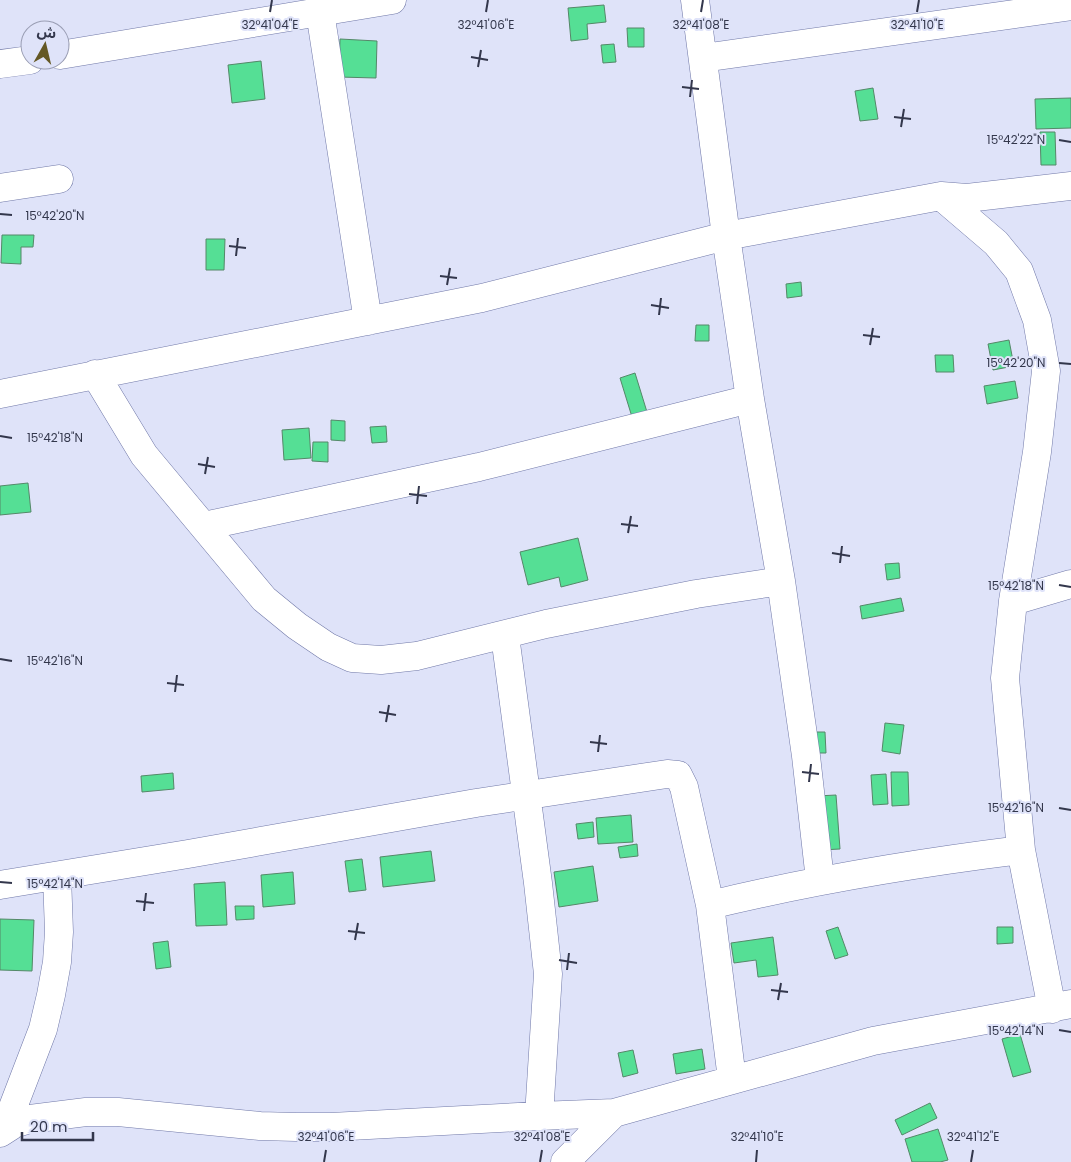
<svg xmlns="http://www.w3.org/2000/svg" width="1071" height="1162" font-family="Poppins,'Noto Sans Arabic',sans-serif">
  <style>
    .building { fill: #55df95; stroke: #548868 }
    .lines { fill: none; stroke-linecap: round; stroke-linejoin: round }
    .minor-casing { stroke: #7078a8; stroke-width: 29 }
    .minor { stroke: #fff; stroke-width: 28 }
    .ticks { fill: none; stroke: #33374c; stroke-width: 2 }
    .ticks-label { font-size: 12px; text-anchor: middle; fill: #33374c; stroke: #dfe3f9; stroke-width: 4; stroke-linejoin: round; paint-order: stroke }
  </style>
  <rect width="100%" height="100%" fill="#dfe3f9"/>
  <!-- building -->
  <path class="building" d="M 604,5 L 606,22 L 587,24 L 588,39 L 571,41 L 568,8 Z
    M 627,28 L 644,28 L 644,47 L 628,47 Z
    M 340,39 L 377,41 L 376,78 L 339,77 Z
    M 614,44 L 616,62 L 603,63 L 601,45 Z
    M 261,61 L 265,99 L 232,103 L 228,65 Z
    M 873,88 L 878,119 L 860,121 L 855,91 Z
    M 1071,98 L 1071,128 L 1036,129 L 1035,99 Z
    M 1040,132 L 1055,132 L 1056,165 L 1041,165 Z
    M 2,235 L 34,235 L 33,247 L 21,247 L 21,264 L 1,263 Z
    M 206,239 L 225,239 L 224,270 L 206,270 Z
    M 801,282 L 802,296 L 787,298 L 786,284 Z
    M 696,325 L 709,325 L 709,341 L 695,341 Z
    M 1009,340 L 1014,366 L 993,370 L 988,344 Z
    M 935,355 L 953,355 L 954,372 L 936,372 Z
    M 635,373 L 647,412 L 632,417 L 620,378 Z
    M 1015,381 L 1018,398 L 987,404 L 984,386 Z
    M 331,420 L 345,421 L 345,441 L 331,440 Z
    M 386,426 L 387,442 L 372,443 L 370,427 Z
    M 309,428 L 311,458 L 284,460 L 282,430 Z
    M 313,442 L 328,442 L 328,462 L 312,461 Z
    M 28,483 L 31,512 L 0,515 L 0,486 Z
    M 578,538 L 588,580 L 561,587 L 559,577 L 528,585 L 520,552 Z
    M 899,563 L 900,578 L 887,580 L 885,564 Z
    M 901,598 L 904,611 L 862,619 L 860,606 Z
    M 885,723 L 904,725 L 900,754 L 882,751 Z
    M 811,732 L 825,732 L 826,753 L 811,753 Z
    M 891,772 L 908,772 L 909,805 L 892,806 Z
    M 173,773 L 174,789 L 142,792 L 141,776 Z
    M 886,774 L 888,804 L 873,805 L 871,775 Z
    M 836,795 L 840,849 L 821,850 L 817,796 Z
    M 631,815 L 633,842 L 598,844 L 596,818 Z
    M 593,822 L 594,837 L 578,839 L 576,824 Z
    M 637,844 L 638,856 L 620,858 L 618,847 Z
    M 431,851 L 435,881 L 383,887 L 380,857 Z
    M 362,859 L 366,890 L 349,892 L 345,861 Z
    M 593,866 L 598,901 L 559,907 L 554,872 Z
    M 293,872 L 295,904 L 263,907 L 261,875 Z
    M 225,882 L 227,925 L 196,926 L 194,884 Z
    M 235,906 L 254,906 L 254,919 L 236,920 Z
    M 0,919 L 34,920 L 32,971 L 0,970 Z
    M 838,927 L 848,955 L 835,959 L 826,931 Z
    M 997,927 L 1013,927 L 1013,943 L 997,944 Z
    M 773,937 L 778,975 L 758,977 L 756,960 L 734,963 L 731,943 Z
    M 168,941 L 171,967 L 156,969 L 153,943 Z
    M 1020,1034 L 1031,1072 L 1013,1077 L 1002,1039 Z
    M 702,1049 L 705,1069 L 676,1074 L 673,1054 Z
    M 633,1050 L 638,1073 L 623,1077 L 618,1053 Z
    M 930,1103 L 937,1118 L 902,1135 L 895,1120 Z
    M 938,1129 L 948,1160 L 940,1162 L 912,1162 L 905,1139 Z"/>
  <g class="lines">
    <defs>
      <path id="minor" d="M 695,0 L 726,236 L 750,399 L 781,581 L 806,756 L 820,880
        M 320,12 L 368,321
        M 60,55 L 392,0
        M 703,58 L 1071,6
        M 0,64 L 30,60
        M 0,188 L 59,179
        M 941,196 L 996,243 L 1019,271 L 1037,320 L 1046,371 L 1037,452 L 1013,601 L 1005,678 L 1021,850 L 1052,1009
        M 95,374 L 144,455 L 264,599 L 297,626 L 328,647 L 352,658 L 381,660 L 417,656 L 546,624 L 696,594 L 781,581
        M 0,394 L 482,298 L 726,236 L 941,196 L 967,198 L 1071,186
        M 204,526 L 479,467 L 750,399
        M 1013,601 L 1071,584
        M 505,636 L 538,883 L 548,974 L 539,1116
        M 0,885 L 188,854 L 476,803 L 667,774 L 678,775 L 684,787 L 710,905 L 732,1079
        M 710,905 C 813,880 916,863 1021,850
        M 5,1128 L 43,1029 L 51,995 L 57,962 L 59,932 L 57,876
        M 0,1133 L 14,1124 L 30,1119 L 86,1112 L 118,1112 L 260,1126 L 296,1127 L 331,1127 L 539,1116 L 614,1113 L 873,1041 L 1071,1004
        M 565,1162 L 614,1113"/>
    </defs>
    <!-- minor casing -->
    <use href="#minor" class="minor-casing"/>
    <!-- minor -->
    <use href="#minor" class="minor"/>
  </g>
  <!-- ticks -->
  <path class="ticks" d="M 270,12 L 272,0M 486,12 L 488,0M 701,12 L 703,0M 917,12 L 919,0M 471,57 L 488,60M 478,67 L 481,50M 682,87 L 699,89M 690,97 L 692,80M 894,117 L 911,119M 901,127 L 904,109M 1059,140 L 1071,142M 0,214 L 12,215M 229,246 L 246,248M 236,256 L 238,238M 440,276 L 457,278M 447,285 L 450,268M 651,305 L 669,308M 659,315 L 661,298M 863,335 L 880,337M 870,345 L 873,328M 1059,363 L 1071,364M 0,436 L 12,438M 198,464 L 215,467M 205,474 L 208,457M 409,494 L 427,496M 417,504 L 419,486M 621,524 L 638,526M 628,533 L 631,516M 832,553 L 850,556M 840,563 L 842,546M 1059,585 L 1071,587M 0,659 L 12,661M 167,683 L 184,685M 175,692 L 177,675M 379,712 L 396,715M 386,722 L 389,705M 590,742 L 607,744M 598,752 L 600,735M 802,772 L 819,774M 809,782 L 811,764M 1059,808 L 1071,810M 0,882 L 12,883M 136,901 L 154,903M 144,911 L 146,893M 348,931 L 365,933M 355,940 L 358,923M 559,960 L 577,963M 567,970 L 569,953M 771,990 L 788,992M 778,1000 L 781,983M 1059,1030 L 1071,1032M 324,1162 L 326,1150M 540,1162 L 542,1150M 756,1162 L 757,1150M 971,1162 L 973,1150"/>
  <g class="ticks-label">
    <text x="270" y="29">32°41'04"E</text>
    <text x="486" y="29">32°41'06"E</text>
    <text x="701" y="29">32°41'08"E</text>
    <text x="917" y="29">32°41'10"E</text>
    <text x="1016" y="144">15°42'22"N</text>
    <text x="55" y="220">15°42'20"N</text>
    <text x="1016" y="367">15°42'20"N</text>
    <text x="55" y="442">15°42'18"N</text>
    <text x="1016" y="590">15°42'18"N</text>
    <text x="55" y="665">15°42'16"N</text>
    <text x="1016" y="812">15°42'16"N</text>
    <text x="55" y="888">15°42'14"N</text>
    <text x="1016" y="1035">15°42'14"N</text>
    <text x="326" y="1141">32°41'06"E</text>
    <text x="542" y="1141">32°41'08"E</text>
    <text x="757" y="1141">32°41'10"E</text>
    <text x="973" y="1141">32°41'12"E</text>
  </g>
  <!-- north arrow -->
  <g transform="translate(45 45) rotate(8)"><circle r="24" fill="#dfe3f9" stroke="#9a9eb4"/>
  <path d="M0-4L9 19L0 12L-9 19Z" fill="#645825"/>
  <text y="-8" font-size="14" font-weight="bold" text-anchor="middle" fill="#33374c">ش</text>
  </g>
  <!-- scale -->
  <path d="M22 1132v8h71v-8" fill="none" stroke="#33374c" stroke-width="2.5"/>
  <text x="30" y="1132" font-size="15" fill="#33374c" stroke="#dfe3f9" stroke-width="4" paint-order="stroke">20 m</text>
</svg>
